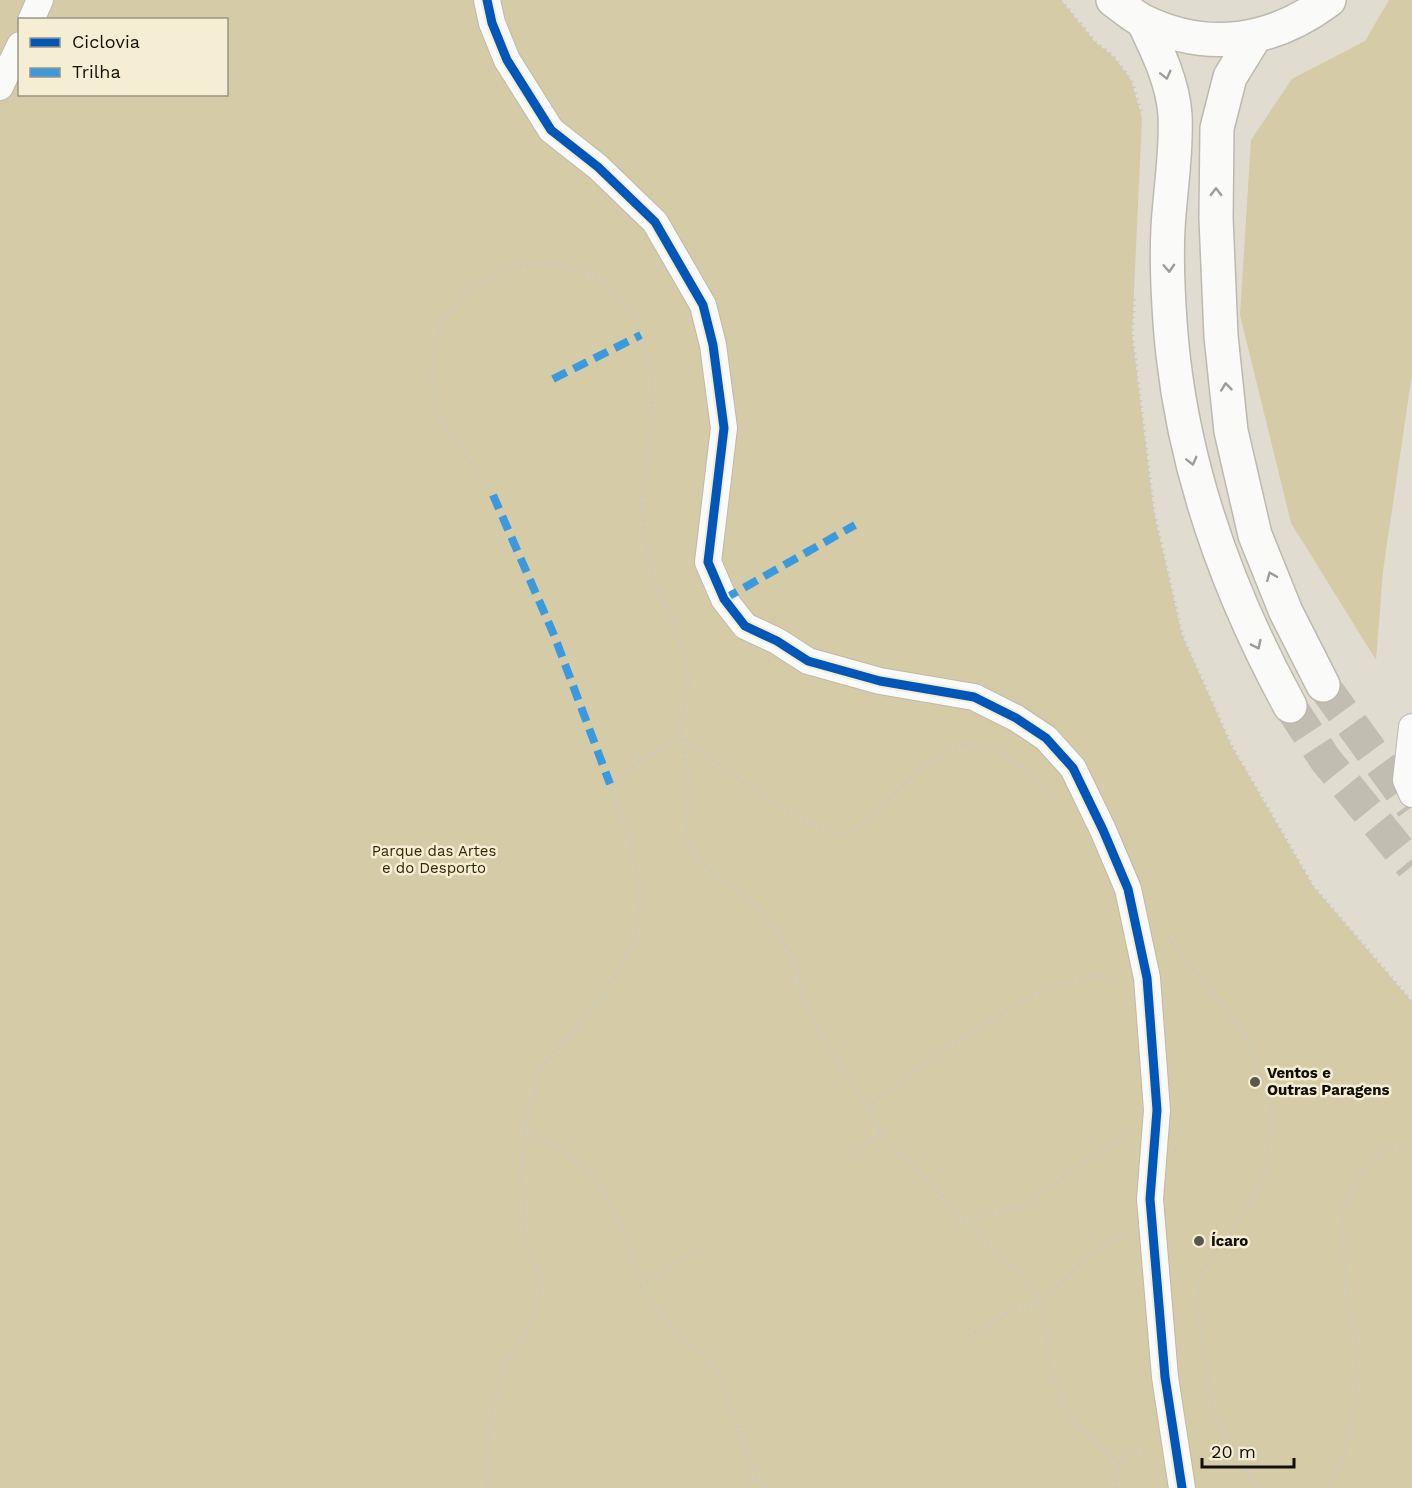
<svg xmlns="http://www.w3.org/2000/svg" width="1412" height="1488" font-family="'Work Sans',sans-serif">
  <style>
    .green { fill: #d6cba7; fill-rule: evenodd }
    .lines { fill: none; stroke-linecap: round; stroke-linejoin: round }
    .secondary-tunnel { stroke: #c1bdb1; stroke-width: 33; stroke-dasharray: 33 16; stroke-linecap: butt }
    .street-casing { stroke: #bdb9af; stroke-width: 28 }
    .secondary-casing { stroke: #bdb9af; stroke-width: 36 }
    .path { stroke: #c9c8c4; stroke-width: 4; stroke-dasharray: 1.5 4.5; stroke-linecap: butt }
    .street { stroke: #fafaf8; stroke-width: 26 }
    .secondary { stroke: #fafaf8; stroke-width: 33 }
    .quiet { stroke: #3a9add; stroke-width: 8; stroke-dasharray: 15 8; stroke-linecap: butt }
    .cycleway-casing { stroke: #f5edd4; stroke-width: 13 }
    .cycleway { stroke: #0057b8; stroke-width: 9 }
    .oneway { stroke: #9d9c98 }
    .poi-dot { fill: #5a574d; stroke: #f5edd4; stroke-width: 2 }
    .labels { text-anchor: middle; dominant-baseline: central; stroke-width: 5; stroke-linejoin: round; paint-order: stroke }
    .park-label { font-size: 15px; fill: #332904; stroke: #f5edd4 }
    .poi-label { font-size: 15px; font-weight: bold; fill: #120f07; stroke: #f5edd4; text-anchor: start }
  </style>
  <rect width="100%" height="100%" fill="#e0dccf"/>
  <!-- green -->
  <path class="green" d="M 0,0 L 1061,0 L 1095,42 L 1114,57 L 1131,80 L 1142,118 L 1132,334 L 1154,513 L 1182,635 L 1231,745 L 1313,886 L 1412,1002 L 1412,1488 L 0,1488 ZM 20,20 L 226,20 L 226,94 L 20,94 Z
    M 1389,0 L 1412,0 L 1412,374 L 1383,571 L 1376,660 L 1291,523 L 1240,315 L 1251,140 L 1292,79 L 1365,41 Z"/>
  <g class="lines">
    <!-- secondary-tunnel -->
    <path class="secondary-tunnel" d="M 1323,685 L 1412,807
      M 1290,706 L 1325,759 L 1412,866"/>
    <defs>
      <path id="street" d="M 487,0 L 492,23 L 507,60 L 551,130 L 598,167 L 655,222 L 703,305 L 713,345 L 724,428 L 708,562 L 724,599 L 745,626 L 777,641 L 808,661 L 880,681 L 974,697 L 1016,718 L 1046,738 L 1073,768 L 1103,830 L 1128,889 L 1147,978 L 1157,1110 L 1150,1199 L 1165,1377 L 1182,1488
        M 31,20 L 40,0
        M 0,87 L 20,45
        M 1412,727 L 1406,780 L 1412,794"/>
      <path id="secondary" d="M 1113,0 C 1123,7 1133,16 1143,21 C 1208,53 1273,42 1329,0
        M 1143,21 C 1157,50 1173,82 1175,115 C 1177,152 1170,191 1168,228 C 1166,264 1169,319 1173,355 C 1187,480 1230,596 1290,706
        M 1254,38 L 1230,77 L 1217,128 L 1216,218 L 1221,336 L 1231,431 L 1255,535 L 1286,612 L 1323,685"/>
    </defs>
    <!-- street casing -->
    <use href="#street" class="street-casing"/>
    <!-- secondary casing -->
    <use href="#secondary" class="secondary-casing"/>
    <!-- path -->
    <path class="path" d="M 1061,0 L 1095,42 L 1114,57 L 1131,80 L 1141,112
      M 1134,299 L 1132,334 L 1154,513 L 1182,635 L 1231,745 L 1313,886 L 1412,1002
      M 636,755 L 641,763
      M 1056,802 C 968,697 937,757 859,827 L 845,835 C 799,827 724,766 682,738 L 689,779 L 686,834 L 696,858 L 761,910 L 777,930 L 791,953 L 803,997 L 829,1049 L 869,1107 L 881,1133 L 1005,1260 L 1023,1274 L 1039,1303 L 1045,1320 L 1049,1362 L 1066,1411 L 1080,1429 L 1118,1463 L 1135,1452 L 1149,1451
      M 1168,937 L 1224,1005 L 1249,1042 L 1273,1114 L 1265,1173 L 1250,1203 L 1200,1276 L 1197,1302 L 1213,1409 L 1230,1446 L 1260,1488
      M 792,982 L 799,980
      M 869,1107 L 942,1050 L 1023,1001 L 1085,976 L 1118,977
      M 524,1129 L 552,1143 L 598,1179 L 625,1237 L 641,1285 L 659,1313 L 711,1363 L 725,1388 L 757,1479 L 769,1488
      M 851,1158 L 881,1133
      M 958,1223 L 1023,1205 L 1127,1133
      M 641,1285 L 698,1250
      M 969,1336 L 1014,1310 L 1039,1303 L 1086,1259 L 1124,1232
      M 750,1483 L 757,1479
      M 487,1488 L 491,1412 L 507,1363 L 537,1312 L 541,1279 L 525,1240 L 522,1173 L 524,1129 L 541,1068 L 601,998 L 633,947 L 641,897 L 630,838 L 610,784 L 660,749 L 682,738 L 680,723 L 689,682 L 684,651 L 674,623 L 655,586 L 646,547 L 642,501 L 650,449 L 652,383 L 646,347 L 635,313 L 603,280 L 559,263 L 513,266 L 471,287 L 442,323 L 431,368 L 438,414 L 493,495
      M 1115,1488 L 1118,1463
      M 1328,1488 L 1345,1455 L 1355,1408 L 1356,1340 L 1346,1286 L 1342,1210 L 1367,1165 L 1385,1150 L 1399,1147 L 1412,1157"/>
    <!-- street -->
    <use href="#street" class="street"/>
    <!-- secondary -->
    <use href="#secondary" class="secondary"/>
    <!-- quiet -->
    <path class="quiet" d="M 553,379 L 641,335
      M 493,495 L 554,635 L 610,784
      M 724,599 L 855,525"/>
    <defs>
      <path id="cycleway" d="M 487,0 L 492,23 L 507,60 L 551,130 L 598,167 L 655,222 L 703,305 L 713,345 L 724,428 L 708,562 L 724,599 L 745,626 L 777,641 L 808,661 L 880,681 L 974,697 L 1016,718 L 1046,738 L 1073,768 L 1103,830 L 1128,889 L 1147,978 L 1157,1110 L 1150,1199 L 1165,1377 L 1182,1488"/>
    </defs>
    <!-- cycleway casing -->
    <use href="#cycleway" class="cycleway-casing"/>
    <!-- cycleway -->
    <use href="#cycleway" class="cycleway"/>
  </g>
  <!-- one-way arrows -->
  <defs><path id="oneway-chevron" d="M-2-3.5L2.5 0L-2 3.5" fill="none" stroke-width="1.6" stroke-linecap="round" stroke-linejoin="round" transform="scale(1.5)"/></defs>
  <g class="oneway">
    <use href="#oneway-chevron" transform="translate(1166 75) rotate(76)"/>
    <use href="#oneway-chevron" transform="translate(1216 192) rotate(-90)"/>
    <use href="#oneway-chevron" transform="translate(1169 268) rotate(87)"/>
    <use href="#oneway-chevron" transform="translate(1226 387) rotate(-96)"/>
    <use href="#oneway-chevron" transform="translate(1192 461) rotate(76)"/>
    <use href="#oneway-chevron" transform="translate(1271 576) rotate(-112)"/>
    <use href="#oneway-chevron" transform="translate(1257 645) rotate(64)"/>
  </g>
  <!-- markers -->
  <g class="poi-dot">
    <circle cx="1255" cy="1082" r="6"/>
    <circle cx="1199" cy="1241" r="6"/>
  </g>
  <g class="labels">
    <!-- park labels -->
    <g class="park-label">
      <text x="434" y="851">Parque das Artes<tspan x="434" dy="17">e do Desporto</tspan></text>
    </g>
    <!-- poi labels -->
    <g class="poi-label">
      <text x="1267" y="1073">Ventos e<tspan x="1267" dy="17">Outras Paragens</tspan></text>
      <text x="1211" y="1241">Ícaro</text>
    </g>
  </g>
  <!-- legend -->
  <rect x="18" y="18" width="210" height="78" fill="#f5edd4" stroke="#9a9482" stroke-width="1.5"/>
  <rect x="30" y="38" width="30" height="9" fill="#0057b8" stroke="#9a9482" stroke-width="1.5"/>
  <text x="72" y="48" font-size="18" fill="#120f07">Ciclovia</text>
  <rect x="30" y="68" width="30" height="9" fill="#3a9add" stroke="#9a9482" stroke-width="1.5"/>
  <text x="72" y="78" font-size="18" fill="#120f07">Trilha</text>
  <!-- scale -->
  <path d="M1202 1458v9h92v-9" fill="none" stroke="#120f07" stroke-width="3"/>
  <text x="1211" y="1458" font-size="18" fill="#120f07" stroke="#f5edd4" stroke-width="4.5" paint-order="stroke">20 m</text>
</svg>
